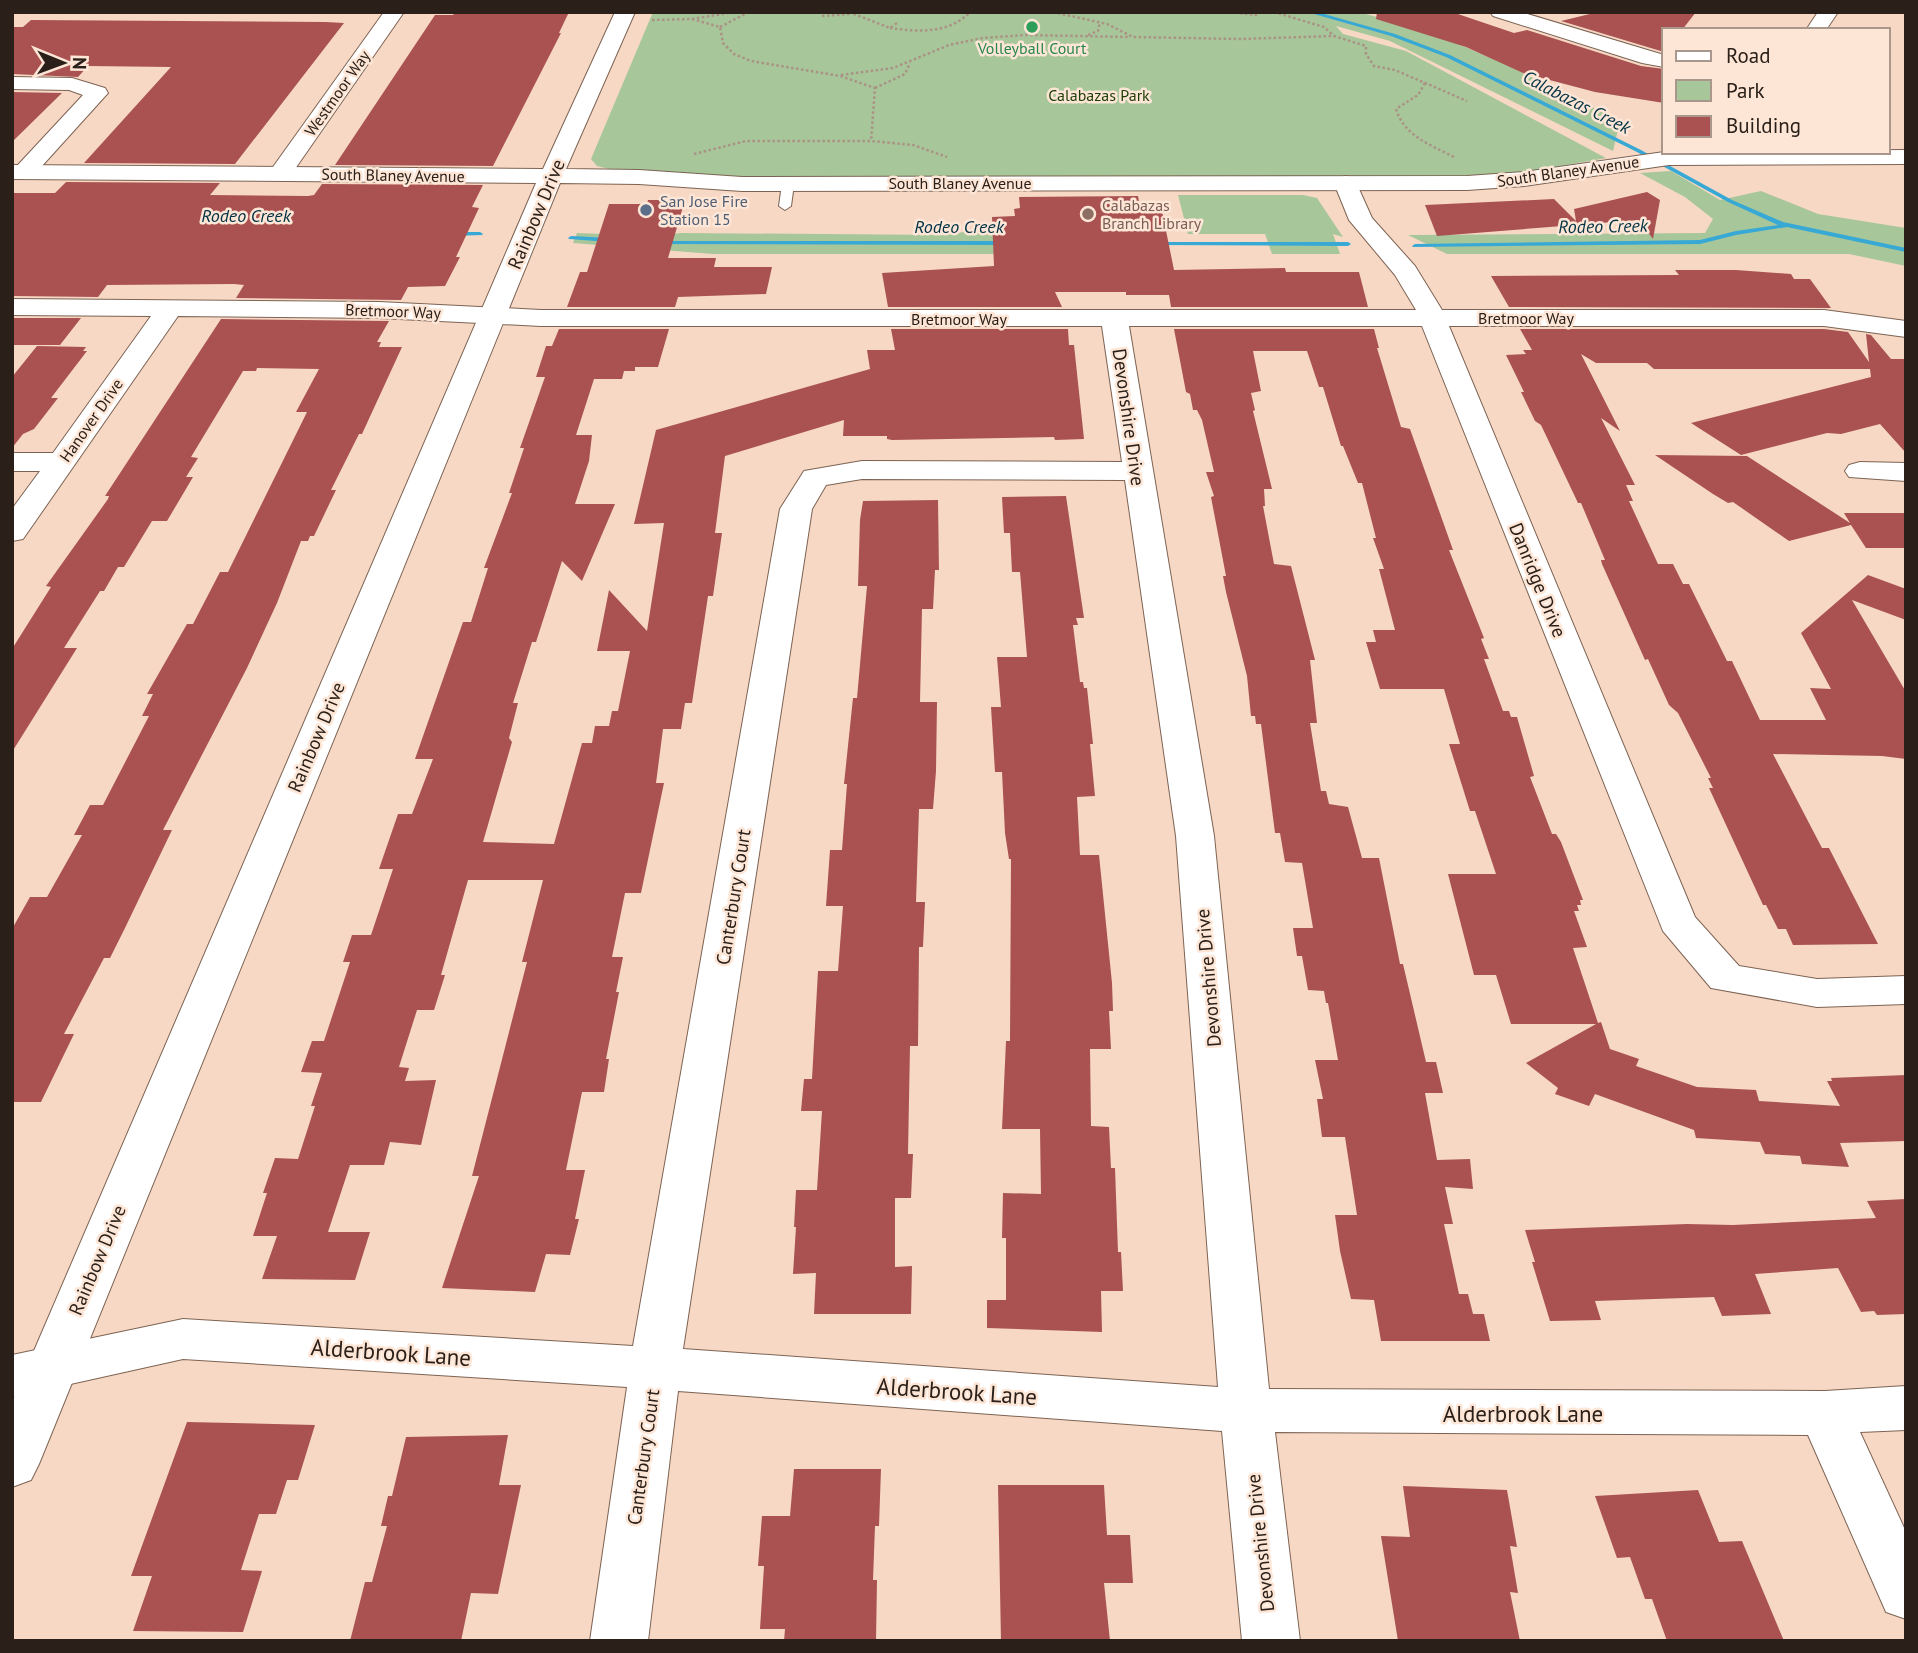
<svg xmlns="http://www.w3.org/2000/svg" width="1918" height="1653" font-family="'PT Sans',sans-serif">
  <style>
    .green { fill: #a7c69a }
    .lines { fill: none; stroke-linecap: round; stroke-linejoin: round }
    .stream { fill: #37a9d4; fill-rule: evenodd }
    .building { fill: #aa5251 }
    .service-casing { stroke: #7d6353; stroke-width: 2 }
    .minor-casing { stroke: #7d6353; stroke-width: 2 }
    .tertiary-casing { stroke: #7d6353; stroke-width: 2 }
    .path { stroke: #aa9385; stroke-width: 2.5; stroke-dasharray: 2.5 2.5; stroke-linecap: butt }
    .service { fill: #fff; fill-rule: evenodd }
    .minor { fill: #fff; fill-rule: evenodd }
    .tertiary { fill: #fff; fill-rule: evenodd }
    .leisure-dot { fill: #2e9e5b; stroke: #fee6d7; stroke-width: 2.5 }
    .service-dot { fill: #5c6f8a; stroke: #fee6d7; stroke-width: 2.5 }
    .education-dot { fill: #8d6e63; stroke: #fee6d7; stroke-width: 2.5 }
    .labels { text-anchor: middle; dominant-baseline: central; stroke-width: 5; stroke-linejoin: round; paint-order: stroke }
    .far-leisure-label { font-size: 16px; fill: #27864d; stroke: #fee6d7 }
    .far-street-label { font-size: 16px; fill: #2a2019; stroke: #fee6d7 }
    .far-park-label { font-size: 16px; fill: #1a3b04; stroke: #fee6d7 }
    .far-service-label { font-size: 16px; fill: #4e5e75; stroke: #fee6d7; text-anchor: start }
    .far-education-label { font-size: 16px; fill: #785e54; stroke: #fee6d7; text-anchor: start }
    .far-water-label { font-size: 18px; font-style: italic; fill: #003244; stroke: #fee6d7 }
    .street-label { font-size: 19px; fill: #2a2019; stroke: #fee6d7 }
    .near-street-label { font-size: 23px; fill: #2a2019; stroke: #fee6d7 }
  </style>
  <rect width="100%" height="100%" fill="#f6d8c5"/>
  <!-- green -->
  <path class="green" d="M 653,12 L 1358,12 L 1426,30 L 1509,66 L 1620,121 L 1613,151 L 1390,41 L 1336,26 L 1343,34 L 1406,51 L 1606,158 L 1527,172 L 1469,176 L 755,177 L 613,170 L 597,166 L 591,159 Z
    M 1671,171 L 1720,200 L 1761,191 L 1818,214 L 1906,228 L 1906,266 L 1849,254 L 1447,254 L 1408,235 L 1705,233 L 1713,219 L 1685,197 L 1640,173 Z
    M 1178,195 L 1303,195 L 1317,198 L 1343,237 L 1333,234 L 1340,254 L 1272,254 L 1265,234 L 1188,234 Z
    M 1158,230 L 1120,254 L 713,254 L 573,243 L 577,233 L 656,236 L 681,233 L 942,235 L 971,231 Z"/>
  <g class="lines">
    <!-- stream -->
    <path class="stream" d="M 1307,12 L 1317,12 L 1395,34 L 1450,55 L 1641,150 L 1732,200 L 1783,222 L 1906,248 L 1906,252 L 1787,227 L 1736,235 L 1700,244 L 1413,247 L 1412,246 L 1415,244 L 1700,240 L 1736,231 L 1778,225 L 1728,202 L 1637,152 L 1446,57 L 1391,36 Z
      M 480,232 L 483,234 L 482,235 L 453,236 L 450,234 L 453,232 Z
      M 571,236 L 610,238 L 613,240 L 610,242 L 569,239 L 568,238 Z
      M 659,241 L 1006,241 L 1009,243 L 1006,245 L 661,244 L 658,242 Z
      M 1153,242 L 1348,242 L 1351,244 L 1348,246 L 1155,245 L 1153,244 Z"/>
  </g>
  <!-- building -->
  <path class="building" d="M 455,12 L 569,12 L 559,33 L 561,33 L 493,166 L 335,165 L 435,15 L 453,15 Z
    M 1377,12 L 1452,12 L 1514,33 L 1527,30 L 1641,66 L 1664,69 L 1664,103 L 1595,92 L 1523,73 L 1466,47 L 1376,19 Z
    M 1598,12 L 1696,12 L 1682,30 L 1664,30 L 1664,52 L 1561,21 Z
    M 31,20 L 326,22 L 344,23 L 235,164 L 84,163 L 171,67 L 88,66 L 78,77 L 12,74 L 12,27 L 23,27 Z
    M 12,92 L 62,93 L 12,142 Z
    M 66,182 L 220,183 L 210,195 L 308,196 L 314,195 L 322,184 L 483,185 L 472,207 L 479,208 L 456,257 L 460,257 L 445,286 L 408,287 L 401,300 L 236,298 L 244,285 L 234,284 L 107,285 L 98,297 L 12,296 L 12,193 L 55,193 Z
    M 1647,192 L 1660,200 L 1653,239 L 1639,220 L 1437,236 L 1425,205 L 1554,199 L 1576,221 L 1574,209 Z
    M 1138,196 L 1141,212 L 1162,211 L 1174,270 L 1285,268 L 1286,272 L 1359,272 L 1368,307 L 1171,307 L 1169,295 L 1126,295 L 1126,292 L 1055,292 L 1062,307 L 888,307 L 882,273 L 994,266 L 992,217 L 1015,216 L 1014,209 L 1020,208 L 1019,197 Z
    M 648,200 L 685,200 L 668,258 L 716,258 L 714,267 L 772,267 L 766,294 L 678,297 L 675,307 L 567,307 L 580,272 L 587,272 L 609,204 L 647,204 Z
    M 1675,270 L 1736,270 L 1791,274 L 1794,279 L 1810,279 L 1831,308 L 1509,307 L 1491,276 L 1679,275 Z
    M 12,318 L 81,318 L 60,345 L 12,345 Z
    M 221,319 L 389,321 L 377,342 L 381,342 L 379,347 L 402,347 L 362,434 L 359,434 L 331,490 L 336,490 L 314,536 L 310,536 L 308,541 L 301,541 L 277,603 L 247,668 L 163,830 L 172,830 L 125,928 L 110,958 L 104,958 L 64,1034 L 74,1034 L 41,1102 L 12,1102 L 12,929 L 30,897 L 47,897 L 82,835 L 74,835 L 90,805 L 103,805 L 149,716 L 142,716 L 153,694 L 147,694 L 187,624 L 193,624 L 220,572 L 228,572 L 307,412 L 296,412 L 319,369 L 257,368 L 256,371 L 243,371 L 191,457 L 198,458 L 186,477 L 193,477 L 167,521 L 152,521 L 124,567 L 118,567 L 104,591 L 100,591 L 64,648 L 77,648 L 12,752 L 12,649 L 51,587 L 46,586 L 108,499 L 109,496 L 105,496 Z
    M 559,329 L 669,329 L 658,367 L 635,367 L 635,371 L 624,371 L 622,379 L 594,379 L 576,435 L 592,435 L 589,461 L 575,504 L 615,504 L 582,581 L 562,561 L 536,642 L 532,642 L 513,703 L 518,703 L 509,738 L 512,742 L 483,842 L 554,844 L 582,743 L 592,743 L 595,726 L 609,726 L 612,711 L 618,711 L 630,651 L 597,651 L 609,590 L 647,631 L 664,523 L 634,524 L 656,430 L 870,369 L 867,350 L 895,350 L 891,329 L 1068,329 L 1069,345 L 1074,345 L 1084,439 L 1055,440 L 1054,437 L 892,440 L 887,439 L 887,436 L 843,436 L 844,420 L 725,456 L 715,533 L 722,533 L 713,596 L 708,596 L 692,703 L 685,703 L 681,729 L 663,729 L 656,783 L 664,783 L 641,893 L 625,893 L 612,957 L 623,957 L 616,992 L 619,992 L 606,1059 L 609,1059 L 604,1092 L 582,1092 L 566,1170 L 585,1170 L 575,1219 L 579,1219 L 570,1255 L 546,1254 L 535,1292 L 442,1288 L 479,1176 L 472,1176 L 527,962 L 522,962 L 543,880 L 468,880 L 441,975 L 445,975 L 434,1010 L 417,1010 L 399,1067 L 409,1068 L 405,1081 L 436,1080 L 421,1145 L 390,1142 L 384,1165 L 350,1165 L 328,1232 L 370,1232 L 355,1280 L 262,1279 L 277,1236 L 253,1236 L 267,1193 L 263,1193 L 275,1158 L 298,1159 L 315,1106 L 311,1106 L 322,1073 L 301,1072 L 312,1041 L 324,1041 L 350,962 L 343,962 L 352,935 L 371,935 L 393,869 L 379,869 L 398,814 L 412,814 L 433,759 L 415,759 L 463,622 L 471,622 L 488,568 L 484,568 L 512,493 L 509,493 L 524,448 L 520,448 L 545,377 L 536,377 L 546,346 L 552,346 Z
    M 1174,329 L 1374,329 L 1379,348 L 1377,348 L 1401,427 L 1410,429 L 1453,550 L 1449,550 L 1484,638 L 1481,639 L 1489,659 L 1484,659 L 1503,711 L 1509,711 L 1511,717 L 1517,717 L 1534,776 L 1530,777 L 1552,834 L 1556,834 L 1561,842 L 1583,900 L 1580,900 L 1581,905 L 1577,905 L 1579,911 L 1574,911 L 1587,947 L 1573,948 L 1598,1023 L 1601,1022 L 1610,1049 L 1639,1059 L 1636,1066 L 1697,1087 L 1756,1090 L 1759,1101 L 1840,1106 L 1827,1081 L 1832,1081 L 1831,1078 L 1906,1075 L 1906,1141 L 1840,1143 L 1849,1167 L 1802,1164 L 1800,1156 L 1765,1154 L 1760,1142 L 1696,1138 L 1694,1130 L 1595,1094 L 1589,1106 L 1555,1094 L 1558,1088 L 1526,1063 L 1596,1024 L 1511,1024 L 1496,975 L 1474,975 L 1448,874 L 1496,874 L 1475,811 L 1470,811 L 1449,744 L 1460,744 L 1444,689 L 1380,689 L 1366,642 L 1376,642 L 1373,630 L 1395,630 L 1379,569 L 1384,569 L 1373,538 L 1376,538 L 1362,483 L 1358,483 L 1343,446 L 1341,446 L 1323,387 L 1319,387 L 1307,351 L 1253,351 L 1261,391 L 1251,393 L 1255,410 L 1253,411 L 1272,489 L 1264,489 L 1265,506 L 1263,506 L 1274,564 L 1291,566 L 1315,660 L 1310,660 L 1317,723 L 1310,723 L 1321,791 L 1326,791 L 1329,804 L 1348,807 L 1362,858 L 1379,858 L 1400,964 L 1403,964 L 1426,1062 L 1436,1062 L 1443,1093 L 1425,1093 L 1437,1160 L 1470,1159 L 1473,1189 L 1445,1187 L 1453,1224 L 1444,1224 L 1459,1294 L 1468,1294 L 1473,1314 L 1484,1314 L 1490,1341 L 1381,1341 L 1374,1300 L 1351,1299 L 1340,1251 L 1335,1215 L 1357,1215 L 1345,1137 L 1322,1137 L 1317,1099 L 1323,1099 L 1315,1060 L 1338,1060 L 1328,1003 L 1326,1003 L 1324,991 L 1308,990 L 1302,956 L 1297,956 L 1293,928 L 1313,928 L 1302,863 L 1285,862 L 1280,833 L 1275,833 L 1261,724 L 1256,724 L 1255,716 L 1251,716 L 1247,676 L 1226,592 L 1223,576 L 1226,576 L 1211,497 L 1214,496 L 1206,472 L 1214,472 L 1202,420 L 1197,410 L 1193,410 L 1190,394 L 1186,392 Z
    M 1520,329 L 1824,329 L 1848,332 L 1869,362 L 1866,334 L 1871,335 L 1891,359 L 1906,359 L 1906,453 L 1880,424 L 1841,434 L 1827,433 L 1741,455 L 1691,423 L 1871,377 L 1870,369 L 1654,369 L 1647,363 L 1596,363 L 1581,354 L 1620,431 L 1601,418 L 1635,485 L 1626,485 L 1633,501 L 1629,501 L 1658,564 L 1673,564 L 1683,584 L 1689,584 L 1727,661 L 1732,661 L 1760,720 L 1826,720 L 1810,688 L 1831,689 L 1801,633 L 1868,575 L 1906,589 L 1906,620 L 1852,600 L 1906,692 L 1906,759 L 1882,756 L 1773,754 L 1822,848 L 1829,848 L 1878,944 L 1793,945 L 1786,929 L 1778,929 L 1766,905 L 1763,905 L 1709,788 L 1713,788 L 1708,778 L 1711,778 L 1678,713 L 1669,705 L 1648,659 L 1645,660 L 1602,564 L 1601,560 L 1605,560 L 1581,503 L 1578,503 L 1541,425 L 1535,421 L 1521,392 L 1524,392 L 1506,355 L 1526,354 L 1523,350 L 1532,350 Z
    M 37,346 L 86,347 L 83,351 L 87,351 L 51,398 L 58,398 L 34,429 L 23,434 L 12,448 L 12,377 Z
    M 1655,455 L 1747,456 L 1850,523 L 1844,513 L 1906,513 L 1906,548 L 1866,548 L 1851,525 L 1789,541 L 1733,502 L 1728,503 L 1713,494 Z
    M 1066,496 L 1084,618 L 1076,618 L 1078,625 L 1073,625 L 1080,682 L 1083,682 L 1084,688 L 1087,688 L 1093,744 L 1090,744 L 1095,796 L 1077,797 L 1080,855 L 1099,855 L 1112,983 L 1113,1011 L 1109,1011 L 1111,1049 L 1090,1049 L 1091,1126 L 1109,1127 L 1111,1168 L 1115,1168 L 1118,1252 L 1121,1252 L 1123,1291 L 1101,1291 L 1102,1332 L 987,1328 L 987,1300 L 1006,1300 L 1006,1238 L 1002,1238 L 1003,1193 L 1041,1194 L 1040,1129 L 1002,1129 L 1006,1041 L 1010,1041 L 1011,859 L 1009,859 L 1005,833 L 1002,772 L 995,772 L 991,707 L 1001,707 L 997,657 L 1027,657 L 1020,572 L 1012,572 L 1010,533 L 1004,533 L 1002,497 Z
    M 938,500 L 939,570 L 935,570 L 933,609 L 922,609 L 920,702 L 937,702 L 936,771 L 933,809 L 919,809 L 916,902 L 925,902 L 923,947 L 919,947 L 918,1046 L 910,1046 L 908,1154 L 913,1154 L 911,1198 L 895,1198 L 895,1267 L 912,1266 L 911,1314 L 814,1314 L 816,1273 L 793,1274 L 796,1227 L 794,1227 L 796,1190 L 817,1190 L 822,1111 L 801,1111 L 804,1079 L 812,1079 L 818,971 L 838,971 L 843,906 L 826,906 L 830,850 L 842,850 L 847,784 L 844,784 L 853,698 L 857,698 L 867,586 L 858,586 L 860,520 L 863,501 Z
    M 1906,1199 L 1906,1314 L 1877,1315 L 1874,1311 L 1861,1312 L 1838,1268 L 1755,1274 L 1771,1314 L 1722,1316 L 1714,1297 L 1595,1301 L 1601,1320 L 1550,1321 L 1532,1262 L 1535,1262 L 1525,1230 L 1687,1224 L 1733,1225 L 1876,1218 L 1867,1201 Z
    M 187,1422 L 315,1425 L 298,1480 L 287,1480 L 276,1514 L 259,1514 L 241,1570 L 262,1571 L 243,1632 L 133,1631 L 152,1576 L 131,1576 Z
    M 508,1435 L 499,1485 L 521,1485 L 498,1594 L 471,1593 L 461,1641 L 350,1641 L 365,1582 L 372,1582 L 387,1526 L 381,1526 L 388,1496 L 392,1496 L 406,1437 Z
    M 794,1469 L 881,1469 L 879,1526 L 875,1526 L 873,1580 L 877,1580 L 876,1641 L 784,1641 L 785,1629 L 760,1629 L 764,1566 L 758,1566 L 762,1516 L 790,1516 Z
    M 998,1485 L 1104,1485 L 1107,1535 L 1130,1535 L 1133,1583 L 1104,1583 L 1110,1641 L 1001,1641 Z
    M 1403,1486 L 1507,1490 L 1517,1547 L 1510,1546 L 1518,1593 L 1510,1592 L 1520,1641 L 1398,1641 L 1381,1536 L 1410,1537 Z
    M 1698,1490 L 1719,1542 L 1742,1541 L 1784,1641 L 1667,1641 L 1652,1599 L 1645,1599 L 1630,1557 L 1617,1558 L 1595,1496 Z"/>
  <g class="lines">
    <defs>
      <path id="service" d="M 788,180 L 794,184 L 791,206 L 785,210 L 779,206 L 782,184 Z"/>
      <path id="minor" d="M 384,12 L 404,12 L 288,179 L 272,179 L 268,174 Z
        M 1490,12 L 1521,12 L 1664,55 L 1664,67 L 1642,63 L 1493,16 Z
        M 1818,12 L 1838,12 L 1826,30 L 1806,30 Z
        M 12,77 L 72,78 L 105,88 L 108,93 L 32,177 L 16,177 L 12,172 L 16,167 L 83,95 L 69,90 L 12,89 Z
        M 1346,176 L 1354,178 L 1372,218 L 1415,266 L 1442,310 L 1824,310 L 1906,321 L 1906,337 L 1824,326 L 1449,326 L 1695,917 L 1739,966 L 1817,979 L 1906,976 L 1906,1004 L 1817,1007 L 1711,988 L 1663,931 L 1422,326 L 1129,326 L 1214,836 L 1269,1389 L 1825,1391 L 1906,1386 L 1906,1430 L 1860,1432 L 1906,1532 L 1906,1619 L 1886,1612 L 1808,1435 L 1275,1432 L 1300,1641 L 1242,1641 L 1222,1431 L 678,1391 L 648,1641 L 590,1641 L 627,1387 L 183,1359 L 12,1397 L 12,1355 L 183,1319 L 633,1346 L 780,509 L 804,471 L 862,461 L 1122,462 L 1102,326 L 541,326 L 379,318 L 178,316 L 23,539 L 12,541 L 12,509 L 40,471 L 12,471 L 12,453 L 53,453 L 151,316 L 12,315 L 12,299 L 379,302 L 541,310 L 1416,310 L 1395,275 L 1349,220 L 1334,183 L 1338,178 ZM 862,479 L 1125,480 L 1176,836 L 1218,1387 L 683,1349 L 812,509 L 826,485 Z
        M 1860,462 L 1906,463 L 1906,481 L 1849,477 L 1845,471 L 1849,465 Z"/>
      <path id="tertiary" d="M 615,12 L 635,12 L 566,169 L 639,170 L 742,177 L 1467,176 L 1524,172 L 1664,152 L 1906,150 L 1906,164 L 1669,165 L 1524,186 L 1467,190 L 742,191 L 639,184 L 560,183 L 39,1464 L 31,1480 L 12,1487 L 12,1402 L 536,183 L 12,179 L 12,165 L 543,169 Z"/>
    </defs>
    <!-- service casing -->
    <use href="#service" class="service-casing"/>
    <!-- minor casing -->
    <use href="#minor" class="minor-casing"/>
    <!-- tertiary casing -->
    <use href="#tertiary" class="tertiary-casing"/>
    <!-- path -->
    <path class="path" d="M 849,12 L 890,28 L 897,23
      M 1053,12 L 1107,24 L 1133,37 L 1241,39 L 1334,36 L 1366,46 L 1366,54 L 1374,66 L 1395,70 L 1467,101
      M 1230,12 L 1256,15 L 1248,12
      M 1274,12 L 1324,27 L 1334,36
      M 822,16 L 851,14
      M 692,19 L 720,27 L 723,43 L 734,54 L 751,61 L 840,76 L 875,88 L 871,141
      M 652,20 L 692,19 L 734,12
      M 720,27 L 749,12
      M 890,28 C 918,32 949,34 970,12
      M 1088,35 L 1098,31 L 1100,22
      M 841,75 L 893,68 L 949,45 L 983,38 L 1025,35 L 1129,37
      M 1425,83 L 1418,95 L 1396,109 C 1404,136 1431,145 1454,157
      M 875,88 L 905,74 L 910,63
      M 694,154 L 746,141 L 871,141 L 913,145 L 947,157"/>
    <!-- service -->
    <use href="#service" class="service"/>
    <!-- minor -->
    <use href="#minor" class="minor"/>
    <!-- tertiary -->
    <use href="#tertiary" class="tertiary"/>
  </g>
  <!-- markers -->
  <circle class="leisure-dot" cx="1032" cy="27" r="7"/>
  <circle class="service-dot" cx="646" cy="210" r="7"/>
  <circle class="education-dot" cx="1088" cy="214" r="7"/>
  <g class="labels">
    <!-- far-leisure labels -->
    <g class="far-leisure-label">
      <text x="1032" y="48">Volleyball Court</text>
    </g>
    <!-- far-street labels -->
    <g class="far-street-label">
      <text transform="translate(337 93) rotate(-55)">Westmoor Way</text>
      <text transform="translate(1568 171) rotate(-8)">South Blaney Avenue</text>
      <text transform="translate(393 175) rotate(1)">South Blaney Avenue</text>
      <text x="960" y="183">South Blaney Avenue</text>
      <text transform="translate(393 311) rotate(2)">Bretmoor Way</text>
      <text x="1526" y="318">Bretmoor Way</text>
      <text x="959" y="319">Bretmoor Way</text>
      <text transform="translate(91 420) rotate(-55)">Hanover Drive</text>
    </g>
    <!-- far-park labels -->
    <g class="far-park-label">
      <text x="1099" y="95">Calabazas Park</text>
    </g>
    <!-- far-service labels -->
    <g class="far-service-label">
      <text x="660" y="201">San Jose Fire<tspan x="660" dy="18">Station 15</tspan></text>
    </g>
    <!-- far-education labels -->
    <g class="far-education-label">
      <text x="1102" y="205">Calabazas<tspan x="1102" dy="18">Branch Library</tspan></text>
    </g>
    <!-- far-water labels -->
    <g class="far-water-label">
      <text transform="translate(1577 102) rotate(27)">Calabazas Creek</text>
      <text x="246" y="215">Rodeo Creek</text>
      <text x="959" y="226">Rodeo Creek</text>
      <text transform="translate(1603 226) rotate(-1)">Rodeo Creek</text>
    </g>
    <!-- street labels -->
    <g class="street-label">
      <text transform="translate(536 214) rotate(-67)">Rainbow Drive</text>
      <text transform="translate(1129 417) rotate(82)">Devonshire Drive</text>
      <text transform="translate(1538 580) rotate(68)">Danridge Drive</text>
      <text transform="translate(316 737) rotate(-67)">Rainbow Drive</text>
      <text transform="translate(733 897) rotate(-81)">Canterbury Court</text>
      <text transform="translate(1208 978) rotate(-95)">Devonshire Drive</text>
      <text transform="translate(97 1260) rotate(-67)">Rainbow Drive</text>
      <text transform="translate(643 1457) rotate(-82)">Canterbury Court</text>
      <text transform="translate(1260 1543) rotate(-96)">Devonshire Drive</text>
    </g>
    <!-- near-street labels -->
    <g class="near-street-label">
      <text transform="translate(391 1352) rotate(4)">Alderbrook Lane</text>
      <text transform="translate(957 1391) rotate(4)">Alderbrook Lane</text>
      <text x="1523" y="1413">Alderbrook Lane</text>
    </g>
  </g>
  <!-- border -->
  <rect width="1918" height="1653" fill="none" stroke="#2a2019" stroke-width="28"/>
  <!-- legend -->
  <rect x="1662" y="28" width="228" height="126" fill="#fee6d7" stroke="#a9978b" stroke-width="2"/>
  <rect x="1676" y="51" width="35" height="10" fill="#ffffff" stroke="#a9978b" stroke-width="2"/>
  <text x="1726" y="63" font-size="21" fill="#2a2019">Road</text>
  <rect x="1676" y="80" width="35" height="21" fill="#a7c69a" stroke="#a9978b" stroke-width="2"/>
  <text x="1726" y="98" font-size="21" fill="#2a2019">Park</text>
  <rect x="1676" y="116" width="35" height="21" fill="#aa5251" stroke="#a9978b" stroke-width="2"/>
  <text x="1726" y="133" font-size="21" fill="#2a2019">Building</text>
  <!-- north arrow -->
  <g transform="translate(63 63) rotate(91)" stroke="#fee6d7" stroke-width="5" paint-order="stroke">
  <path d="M0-5L12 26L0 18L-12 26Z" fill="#2a2019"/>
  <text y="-10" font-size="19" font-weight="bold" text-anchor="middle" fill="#2a2019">N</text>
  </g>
</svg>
